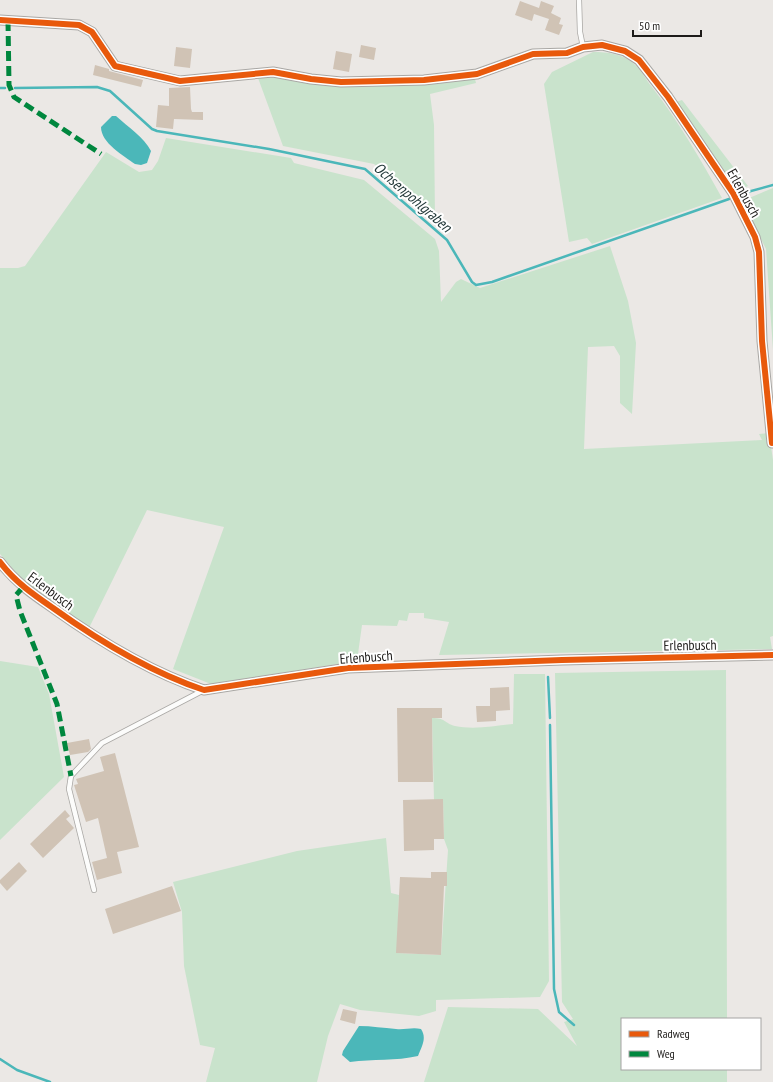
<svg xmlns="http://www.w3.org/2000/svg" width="773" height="1082" font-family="'PT Sans Narrow',sans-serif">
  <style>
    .green { fill: #c9e3cc }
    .water { fill: #4bb7b9 }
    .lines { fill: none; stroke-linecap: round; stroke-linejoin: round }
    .stream { stroke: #4bb7b9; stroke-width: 2.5 }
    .building { fill: #d0c3b5 }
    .service-casing { stroke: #a9a7a4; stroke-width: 6 }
    .minor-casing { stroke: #a9a7a4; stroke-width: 11 }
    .service { stroke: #fcfcfb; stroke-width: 4.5 }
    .minor { stroke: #fcfcfb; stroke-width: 9 }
    .quiet { stroke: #00873e; stroke-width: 5; stroke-dasharray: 10 5; stroke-linecap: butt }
    .cycleway-casing { stroke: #fff; stroke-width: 8 }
    .cycleway { stroke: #e8590c; stroke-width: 6 }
    .labels { text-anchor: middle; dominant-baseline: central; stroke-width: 4; stroke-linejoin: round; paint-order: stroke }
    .street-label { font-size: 14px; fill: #1d1b19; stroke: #fff }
    .water-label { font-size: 15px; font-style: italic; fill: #1e3435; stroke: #fff }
  </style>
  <rect width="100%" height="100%" fill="#ebe8e5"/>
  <!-- green -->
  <path class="green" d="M 593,52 C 608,52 622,54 633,63 C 641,69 646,80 652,87 C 679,122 701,160 722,198 L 592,244 L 587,238 L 569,242 L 544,84 L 552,72 Z
    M 474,75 L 476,83 L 430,94 L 434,125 L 435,219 L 374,164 L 283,146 L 258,78 L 274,76 L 311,83 Z
    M 682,100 L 748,186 L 736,192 L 676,102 Z
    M 166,138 L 291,158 L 294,163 L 364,180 L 435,239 L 439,251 L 441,302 L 456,282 L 461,279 L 480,288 L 610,246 L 628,301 L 636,343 L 632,414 L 620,403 L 620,356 L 614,346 L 588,347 L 584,449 L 762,440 L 759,434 L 769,433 L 773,460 L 773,636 L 770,637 L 772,649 L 439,655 L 449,622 L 424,618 L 424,613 L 409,613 L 407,621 L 399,620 L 397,626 L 362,625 L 357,661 L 211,684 L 173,669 L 224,527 L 147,510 L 89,628 L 25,583 L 0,554 L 0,268 L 18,268 L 25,266 L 106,152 L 139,172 L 152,170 L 158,161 Z
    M 773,188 L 773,350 L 766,249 L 742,201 Z
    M 0,661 L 38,667 L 49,694 L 64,777 L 0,840 Z
    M 726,670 L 727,1019 L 622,1019 L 622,1069 L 727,1069 L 727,1082 L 424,1082 L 448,1007 L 538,1009 L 577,1046 L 564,1022 L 573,1019 L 562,1002 L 555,673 Z
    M 514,674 L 545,674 L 549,981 L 540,997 L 436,1000 L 436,1011 L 419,1016 L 360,1010 L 340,1004 L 328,1036 L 317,1082 L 206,1082 L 215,1048 L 200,1045 L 184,966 L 182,912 L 173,882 L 297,851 L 386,838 L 391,893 L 399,895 L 397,953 L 441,955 L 448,850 L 444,839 L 443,800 L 434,800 L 432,718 C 446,718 444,723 455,726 C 473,730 495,726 513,724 Z"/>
  <!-- water -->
  <path class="water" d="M 112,116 L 116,116 C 128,127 144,137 151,151 L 147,163 L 141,165 L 135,164 C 124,156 101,143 101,127 Z
    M 359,1026 C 372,1026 383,1028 396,1029 C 405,1030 412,1027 421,1029 C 427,1038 422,1046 418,1056 C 396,1061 373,1059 350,1062 L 342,1055 L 343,1051 Z"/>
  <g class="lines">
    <!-- stream -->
    <path class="stream" d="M 0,88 L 5,88
      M 15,88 L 97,87 L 110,91 L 152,129 L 157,131 L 269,149 L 365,169 L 447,240 L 472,282 L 476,285 L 492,282 L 729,199
      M 740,194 L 773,185
      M 548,677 L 550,718
      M 550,725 L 554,989 L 559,1012 L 574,1025
      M 0,1059 L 17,1070 L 50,1082"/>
  </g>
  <!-- building -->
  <path class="building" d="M 520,1 L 539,8 L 541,1 L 554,6 L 551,13 L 561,18 L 559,24 L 563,25 L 559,35 L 545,30 L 549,19 L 534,14 L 532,21 L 515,15 Z
    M 361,45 L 376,48 L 374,60 L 359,57 Z
    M 176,47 L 192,49 L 190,68 L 174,66 Z
    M 336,51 L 352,54 L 349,72 L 333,69 Z
    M 95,65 L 109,69 L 109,71 L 143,80 L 141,87 L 93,75 Z
    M 190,87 L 191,109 L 192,112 L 203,112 L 203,120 L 174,119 L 173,129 L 156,127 L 158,105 L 169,106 L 169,88 Z
    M 509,687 L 510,710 L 496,711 L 496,721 L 477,722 L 476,706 L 490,706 L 490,688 Z
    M 397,708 L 442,708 L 442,718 L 432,718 L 433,782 L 398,782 Z
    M 89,739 L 91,749 L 88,752 L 70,755 L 67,743 Z
    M 115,753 L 139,847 L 117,852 L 122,873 L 97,880 L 92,862 L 107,858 L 98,818 L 86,822 L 74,785 L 78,784 L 76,779 L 104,771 L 100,757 Z
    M 443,799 L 444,839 L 434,839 L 434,850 L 404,851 L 403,800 Z
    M 65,810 L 70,816 L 66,819 L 74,828 L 43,858 L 30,844 Z
    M 19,862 L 27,871 L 7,891 L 0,883 L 0,880 Z
    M 431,872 L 447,872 L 447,886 L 444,886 L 441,955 L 396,953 L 400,877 L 431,878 Z
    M 172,886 L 181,911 L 113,934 L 105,909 Z
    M 343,1009 L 357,1012 L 355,1024 L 340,1020 Z"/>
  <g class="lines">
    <defs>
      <path id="service" d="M 579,0 L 580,32 L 583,47
        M 94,890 L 69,789 L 71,776 L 102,743 L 202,691"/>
      <path id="minor" d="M 0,20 L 79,25 L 92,32 L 115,66 L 180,81 L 273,72 L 311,79 L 341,82 L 424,80 L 477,74 L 533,54 L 567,53 L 583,47 L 602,45 L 625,51 L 639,60 L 668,97 L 733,193 L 755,237 L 759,252 L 762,341 L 772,443
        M 0,562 C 15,582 34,595 53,608 C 99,641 150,672 204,690 L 348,668 L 562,660 L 773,655"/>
    </defs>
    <!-- service casing -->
    <use href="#service" class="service-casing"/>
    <!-- minor casing -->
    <use href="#minor" class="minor-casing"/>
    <!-- service -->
    <use href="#service" class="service"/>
    <!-- minor -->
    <use href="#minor" class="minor"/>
    <!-- quiet -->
    <path class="quiet" d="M 8,21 L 9,85 L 14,97 L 101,154
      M 23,587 L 16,595 L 20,611 L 57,704 L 71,776"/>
    <defs>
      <path id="cycleway" d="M 0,20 L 79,25 L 92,32 L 115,66 L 180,81 L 273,72 L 311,79 L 341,82 L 424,80 L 477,74 L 533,54 L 567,53 L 583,47 L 602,45 L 625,51 L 639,60 L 668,97 L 733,193 L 755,237 L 759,252 L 762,341 L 772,443
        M 0,562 C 15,582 34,595 53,608 C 99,641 150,672 204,690 L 348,668 L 562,660 L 773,655"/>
    </defs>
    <!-- cycleway casing -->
    <use href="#cycleway" class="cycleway-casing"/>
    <!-- cycleway -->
    <use href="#cycleway" class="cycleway"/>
  </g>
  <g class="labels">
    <!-- street labels -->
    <g class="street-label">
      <text transform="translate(744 193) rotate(61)">Erlenbusch</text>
      <text transform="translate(51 591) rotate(37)">Erlenbusch</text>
      <text transform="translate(690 645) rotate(-1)">Erlenbusch</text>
      <text transform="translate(366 657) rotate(-4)">Erlenbusch</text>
    </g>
    <!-- water labels -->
    <g class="water-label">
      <text transform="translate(413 197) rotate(41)">Ochsenpohlgraben</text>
    </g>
  </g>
  <!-- legend -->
  <rect x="621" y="1018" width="140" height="52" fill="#ffffff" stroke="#a5a4a3"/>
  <rect x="629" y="1031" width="20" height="6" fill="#e8590c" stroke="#a5a4a3"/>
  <text x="657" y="1038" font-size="12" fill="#1d1b19">Radweg</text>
  <rect x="629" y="1051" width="20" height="6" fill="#00873e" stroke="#a5a4a3"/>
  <text x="657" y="1058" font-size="12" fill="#1d1b19">Weg</text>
  <!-- scale -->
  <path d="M633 30v6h68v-6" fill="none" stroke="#1d1b19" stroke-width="2"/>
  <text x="639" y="30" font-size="12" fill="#1d1b19" stroke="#ffffff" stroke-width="3" paint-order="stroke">50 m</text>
</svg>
